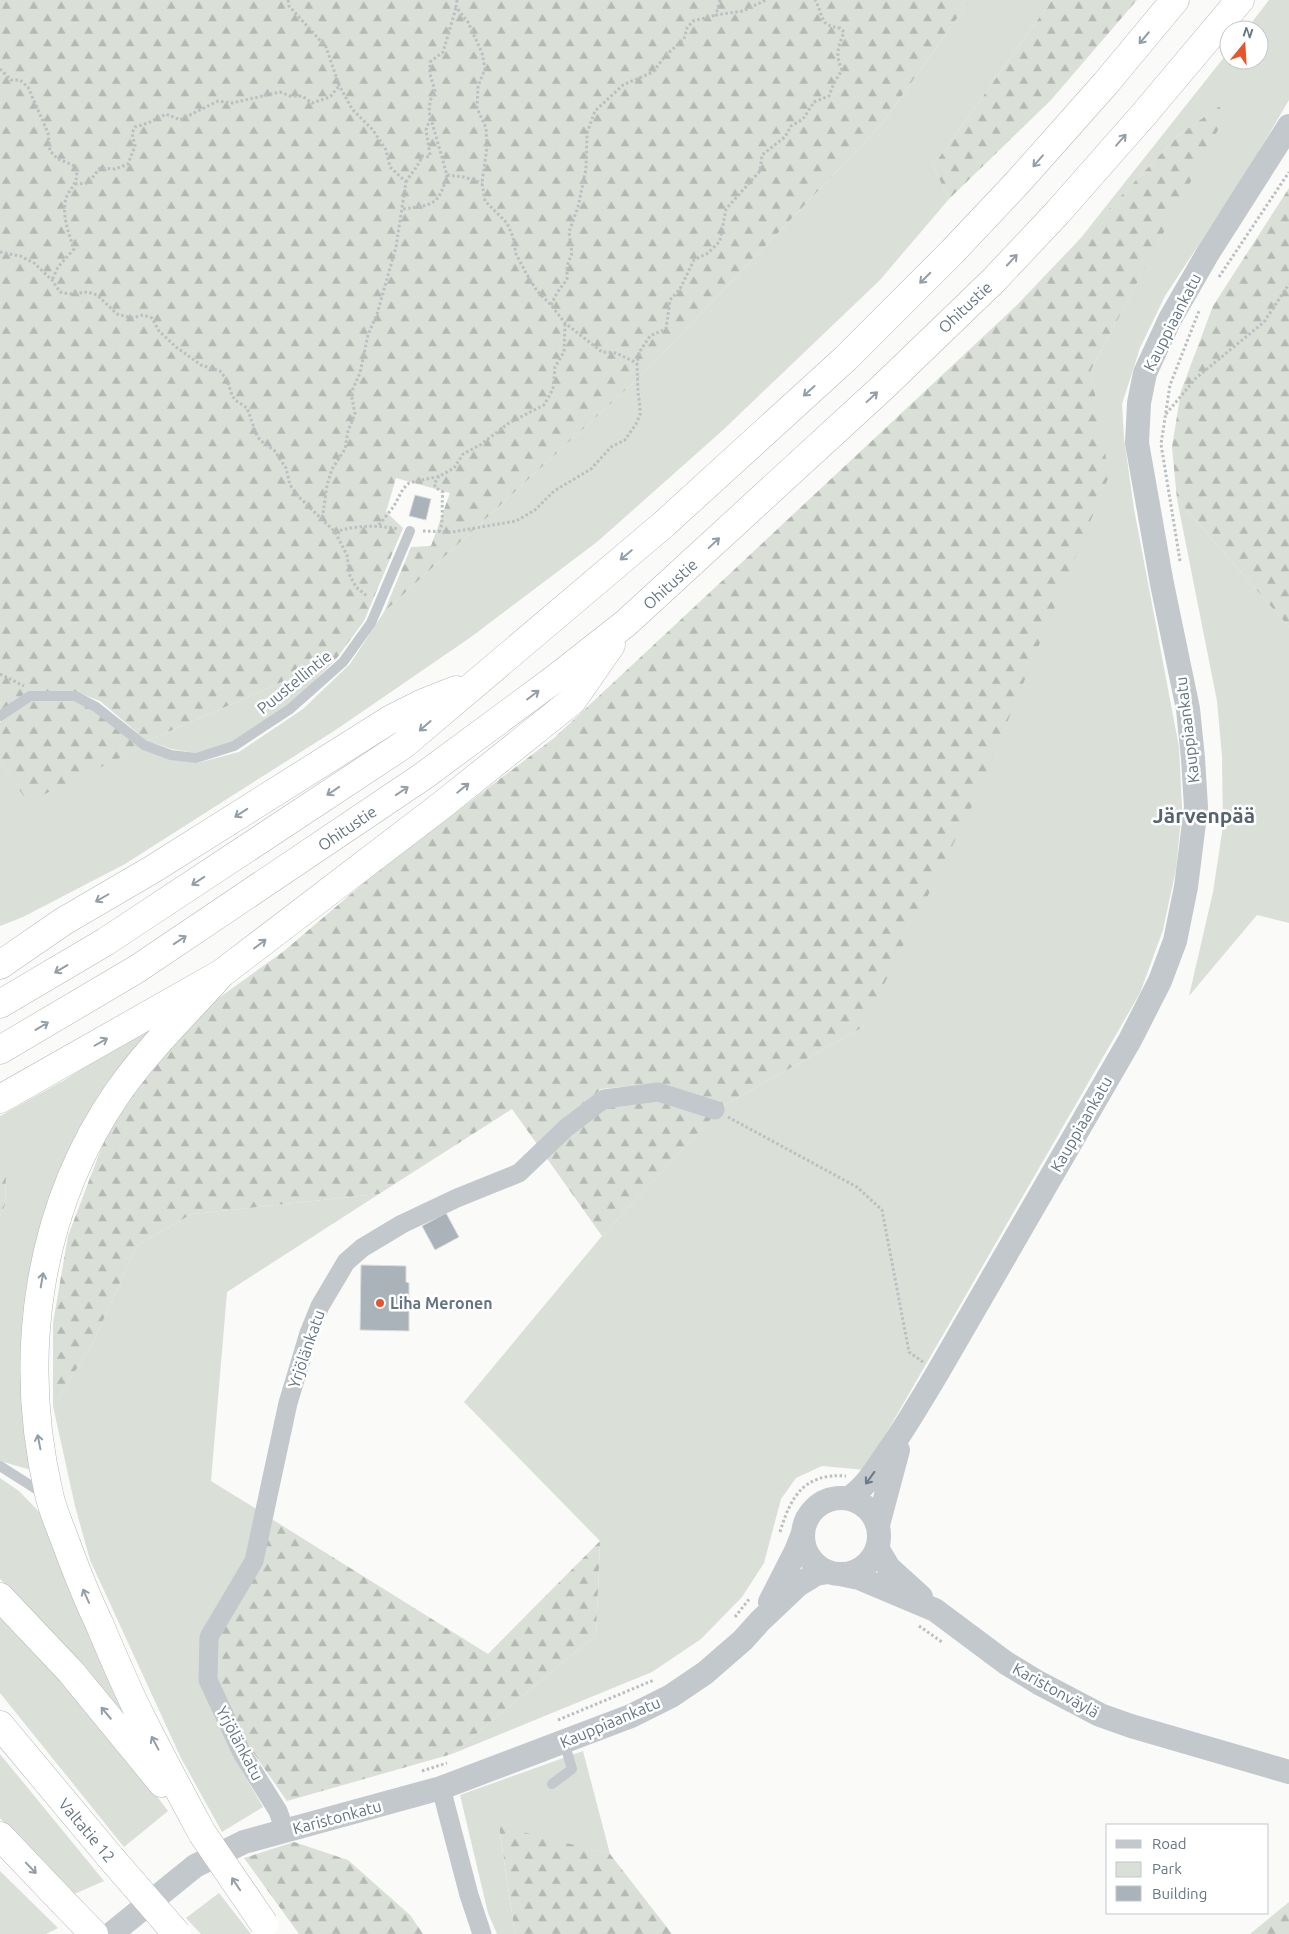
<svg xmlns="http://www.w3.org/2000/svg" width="1289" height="1934" font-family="Ubuntu,sans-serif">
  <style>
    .green { fill: #dadfd7 }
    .forest { fill: url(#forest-firs) }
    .building { fill: #aab3b9; stroke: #dcdcda }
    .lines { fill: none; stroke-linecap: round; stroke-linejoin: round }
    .trunk-casing { stroke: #b4b9bd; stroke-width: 29 }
    .motorway-casing { stroke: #b4b9bd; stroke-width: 29 }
    .path { stroke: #bbbfc2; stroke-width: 3; stroke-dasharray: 2.5 2.5; stroke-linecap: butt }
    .service { stroke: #c3c8cc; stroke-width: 10 }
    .minor { stroke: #c3c8cc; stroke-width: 19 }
    .tertiary { stroke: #c3c8cc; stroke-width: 24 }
    .trunk { stroke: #fff; stroke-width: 28 }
    .motorway { stroke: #fff; stroke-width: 28 }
    .trunk-bridge-casing { stroke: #b4b9bd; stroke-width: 29; stroke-linecap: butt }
    .motorway-bridge-casing { stroke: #b4b9bd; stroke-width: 29; stroke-linecap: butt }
    .trunk-bridge { stroke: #fff; stroke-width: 28 }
    .motorway-bridge { stroke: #fff; stroke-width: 28 }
    .oneway { stroke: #939fa8 }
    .oneway2 { stroke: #6a7a87 }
    .poi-dot { fill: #e4572e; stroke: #fff; stroke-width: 2 }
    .labels { text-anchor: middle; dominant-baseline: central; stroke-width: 5; stroke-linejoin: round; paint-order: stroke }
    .street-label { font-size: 16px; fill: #657683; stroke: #fff }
    .poi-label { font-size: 16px; font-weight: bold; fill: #657683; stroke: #fff; text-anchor: start }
    .district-label { font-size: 21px; font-weight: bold; fill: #57646e; stroke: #fff }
  </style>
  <defs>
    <pattern id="forest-firs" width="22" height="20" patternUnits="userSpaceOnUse" patternTransform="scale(1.25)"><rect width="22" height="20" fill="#dadfd7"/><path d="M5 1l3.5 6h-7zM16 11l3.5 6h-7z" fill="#b4b9b4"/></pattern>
  </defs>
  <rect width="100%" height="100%" fill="#fafaf8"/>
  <!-- green -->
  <path class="green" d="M 970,0 L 1052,0 L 933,166 L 949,199 L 880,280 L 723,430 L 597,542 L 471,637 L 337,729 L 125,864 L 23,917 L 0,926 L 0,763 L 28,801 L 141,748 L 170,759 L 197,763 L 239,752 L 303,709 L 350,664 L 384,612 L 643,374 L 881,125 Z
    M 1269,0 L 1289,0 L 1289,100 L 1249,168 L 1165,296 L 1140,348 L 1122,404 L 1124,438 L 1134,509 L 1179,747 L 1182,808 L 1176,869 L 1163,930 L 1140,993 L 865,1470 L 822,1466 L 796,1478 L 781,1499 L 764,1563 L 742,1597 L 701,1639 L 652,1672 L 452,1754 L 596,1635 L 600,1541 L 464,1402 L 602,1236 L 723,1106 L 863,1027 L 1108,476 L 1091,370 L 1236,95 L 1180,134 L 1080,239 L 1229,51 L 1229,60 L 1259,60 L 1259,30 L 1246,30 Z
    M 1177,499 L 1289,627 L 1289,923 L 1257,915 L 1189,996 L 1213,892 L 1223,826 L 1222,756 L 1217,701 Z
    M 337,658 L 288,708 L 232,743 L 195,753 L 172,749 L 147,741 Z
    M 174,1008 L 37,1249 L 20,1353 L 31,1470 L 0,1461 L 0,1216 L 5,1205 L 6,1178 L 0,1174 L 0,1116 L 68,1078 Z
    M 379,1194 L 227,1292 L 211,1481 L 258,1510 L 233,1756 L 263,1807 L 222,1832 L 181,1758 L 90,1560 L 75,1506 L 53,1406 L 93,1343 L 137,1245 L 192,1214 Z
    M 0,1478 L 19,1491 L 43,1516 L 141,1742 L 79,1660 L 0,1579 Z
    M 0,1616 L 85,1700 L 168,1811 L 124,1847 L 0,1693 Z
    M 583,1751 L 610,1854 L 499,1827 L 515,1934 L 497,1934 L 488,1913 L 460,1795 Z
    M 0,1754 L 104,1881 L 72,1895 L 0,1818 Z
    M 0,1871 L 58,1928 L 46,1934 L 0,1934 Z
    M 219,1893 L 251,1934 L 201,1934 L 186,1918 Z"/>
  <!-- forest -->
  <path class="forest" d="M 0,0 L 970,0 L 881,125 L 643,374 L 384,612 L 411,547 L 431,546 L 450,493 L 396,478 L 386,512 L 403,528 L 364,621 L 337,658 L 147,741 L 100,701 L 76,692 L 29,693 L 0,712 Z
    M 1052,0 L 1137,0 L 1051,100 L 949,199 L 933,166 Z
    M 1237,94 L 1091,370 L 1109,476 L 975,800 L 863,1027 L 723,1106 L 659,1083 L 601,1089 L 537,1144 L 512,1109 L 379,1194 L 192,1214 L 137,1245 L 93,1343 L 53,1406 L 53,1323 L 68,1236 L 104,1141 L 138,1083 L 209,1005 L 284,951 L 372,876 L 554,738 L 1016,306 L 1180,134 Z
    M 1289,188 L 1289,627 L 1177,499 L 1172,447 L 1181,391 L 1213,306 Z
    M 31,699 L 73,699 L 94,711 L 141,748 L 28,802 L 0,763 L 0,722 Z
    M 658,1098 L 713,1117 L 602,1236 L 546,1157 L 605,1105 Z
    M 0,1174 L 6,1177 L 5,1205 L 0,1216 Z
    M 270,1518 L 488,1654 L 600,1541 L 596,1635 L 452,1754 L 287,1801 L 252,1751 L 215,1677 L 218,1639 Z
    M 499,1826 L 610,1854 L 672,1934 L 515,1934 Z
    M 294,1842 L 348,1860 L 410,1915 L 423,1934 L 299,1934 L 244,1858 Z
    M 1289,1902 L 1289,1934 L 1250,1934 Z"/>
  <!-- building -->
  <path class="building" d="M 415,495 L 431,499 L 426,520 L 409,516 Z
    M 446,1213 L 459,1237 L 435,1250 L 422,1226 Z
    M 361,1265 L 406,1266 L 406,1282 L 409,1283 L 409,1331 L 360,1330 Z"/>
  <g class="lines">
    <defs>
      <path id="trunk" d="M 0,1725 L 111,1858"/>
      <path id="motorway" d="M 0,965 L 64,921 L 153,869 L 391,719 L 423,703 L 456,690
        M 0,1004 L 105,942 L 403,745 L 664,524 L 846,358 L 952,252 L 1018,182 L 1106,83 L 1175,0
        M 0,1050 L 137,969 L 422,777 L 556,678 L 626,623 L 883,387 L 993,281 L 1058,212 L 1145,113 L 1240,0
        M 0,1099 L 222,973 L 442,805 L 572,701 L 611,645
        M 0,1597 L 71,1672 L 162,1783
        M 202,1833 C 181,1794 160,1755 140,1715 C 125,1685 112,1654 99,1623 C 85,1594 74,1565 63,1535 C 58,1522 52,1508 49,1494 C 17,1356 37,1210 118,1092 C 148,1049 187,1012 222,973
        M 0,1836 L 61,1900"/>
    </defs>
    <!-- trunk casing -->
    <use href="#trunk" class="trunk-casing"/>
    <!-- motorway casing -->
    <use href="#motorway" class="motorway-casing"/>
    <!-- path -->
    <path class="path" d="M 288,0 L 289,6 L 326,47 L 339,85 L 352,109 L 373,130 L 386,150 L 390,167 L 406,182 L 396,247 L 377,314 L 368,335 L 360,373 L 351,393 L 355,414 L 348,431 L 345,449 L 332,469 L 327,485 L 322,521
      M 457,0 L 456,7 L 468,22 L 482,53 L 485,69 L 478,86 L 477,108 L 486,128 L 487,147 L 482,183 L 485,201 L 507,223 L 513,237 L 516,254 L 526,273 L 537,291 L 551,305 L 565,323 L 602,352 L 616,353 L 637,363
      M 720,0 L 716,15 L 743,11 L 766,0
      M 456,8 L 443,52 L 430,62 L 430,74 L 435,91 L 430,101 L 429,112 L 447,175 L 464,177 L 482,183
      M 0,69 L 11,80 L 20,80 L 28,87 L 48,133 L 50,151 L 58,159 L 75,166 C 82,184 66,189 65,203 C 63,219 69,234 74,249 L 58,267 L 52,280
      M 406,182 C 411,173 419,166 422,156 L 429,157 L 430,155 L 426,130 L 430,119
      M 75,184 L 88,183 L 100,168 L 115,169 L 128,164 L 135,146 L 132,133 L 135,127 L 148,123 L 166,114 L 180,120 L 218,101 L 232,103 L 280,92 L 290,96 L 302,96 L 312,103 L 330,97 L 339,86
      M 403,209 C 432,205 439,206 447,175
      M 0,252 L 20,256 L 34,263 L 52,280 L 60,292 L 69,294 L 88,292 L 97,295 L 117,314 L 132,318 L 143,315 L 152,318 L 159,331 L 176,347 L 201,365 L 220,371 L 227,380 L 232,395 L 235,400 L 247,408 L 257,436 L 261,441 L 274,450 L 286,468 L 290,485 L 298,496 L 335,532 L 347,555 L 350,576 L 356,587 L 368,597
      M 1219,277 L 1289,172
      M 551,305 L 557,293 L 567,279 L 567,266 L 572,253 L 569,232 L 578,207 L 586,169 L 587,133 L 595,111 L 623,85 L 653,72 L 666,55 L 684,39 L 687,28 L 693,21 L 716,15
      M 1166,414 L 1196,378 L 1264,322 L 1289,284
      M 439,476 L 434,484 L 436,488 L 443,492 C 441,508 444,517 440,531
      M 379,525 L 394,506 L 403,489 L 409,483 L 440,476 L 454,468 L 463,454 L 480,445 L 509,423 L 544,405 L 553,389 L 555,367 L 564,352 L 565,323
      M 423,531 L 452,532 L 516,521 L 535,510 L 554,491 L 591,469 L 611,447 L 625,440 L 636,424 L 640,415 L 640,407 L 638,392 L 637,363 L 640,351 L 650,336 L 666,329 L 670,300 L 680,289 L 694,260 L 708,253 L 720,241 L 726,209 L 760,171 L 762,155 L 785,137 L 791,126 L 803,119 L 814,102 L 829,96 L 834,83 L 842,70 C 835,54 838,48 844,32 L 840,28 C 818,25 825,18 815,0
      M 335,532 C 357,525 376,525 399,529
      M 1180,561 L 1161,444 L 1170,385 L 1199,311
      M 0,674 L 24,686
      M 728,1117 L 857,1187 L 882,1210 L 909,1352 L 923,1362
      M 780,1532 C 791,1496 804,1473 846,1476
      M 735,1617 L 750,1598
      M 919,1626 L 942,1642
      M 558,1720 L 654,1680
      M 422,1771 L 447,1763"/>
    <!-- service -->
    <path class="service" d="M 0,716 L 30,696 L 75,696 L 96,707 L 144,745 L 171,755 L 196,758 L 234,746 L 290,709 L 343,662 L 371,623 L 410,531
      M 0,1466 L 44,1494
      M 552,1784 L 572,1769 L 564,1742"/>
    <!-- minor -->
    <path class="minor" d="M 441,1788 L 469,1895 L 482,1934
      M 285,1831 L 278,1811 L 243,1755 L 208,1680 L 209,1637 L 254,1561 L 288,1403 L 309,1333 L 320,1306 L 346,1262 L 362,1248 L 402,1224 L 457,1198 L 519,1173 L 566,1128 L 604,1099 L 658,1092 L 715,1110"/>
    <!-- tertiary -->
    <path class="tertiary" d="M 849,1498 C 867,1486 876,1469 888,1452 C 906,1426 922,1399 938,1372 L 1130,1040 L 1160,981 L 1175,941 L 1186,887 L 1196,807 L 1193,758 L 1188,709 L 1162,584 L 1137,443 L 1139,403 L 1145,373 L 1170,319 L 1208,253 L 1289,126
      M803 1536a38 38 0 1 1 76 0a38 38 0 1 1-76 0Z
      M 878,1525 L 898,1450
      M 877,1548 L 889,1568 L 921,1597
      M 840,1574 L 859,1578 L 935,1610 L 1006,1663 L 1039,1683 L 1100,1715 L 1131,1726 L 1289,1772
      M 770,1602 L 796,1551 L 803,1533
      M 111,1934 L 195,1866 L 244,1842 L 441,1788 L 631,1716 L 671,1696 L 705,1673 L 743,1640 L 760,1621 L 798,1585 L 816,1574 L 828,1572"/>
    <!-- trunk -->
    <use href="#trunk" class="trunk"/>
    <!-- motorway -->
    <use href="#motorway" class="motorway"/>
    <defs>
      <path id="trunk-bridge" d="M 111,1858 L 177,1934"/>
      <path id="motorway-bridge" d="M 202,1833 L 264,1924
        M 61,1900 L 94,1934"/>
    </defs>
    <!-- trunk-bridge casing -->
    <use href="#trunk-bridge" class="trunk-bridge-casing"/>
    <!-- motorway-bridge casing -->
    <use href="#motorway-bridge" class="motorway-bridge-casing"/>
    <!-- trunk-bridge -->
    <use href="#trunk-bridge" class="trunk-bridge"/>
    <!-- motorway-bridge -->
    <use href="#motorway-bridge" class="motorway-bridge"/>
  </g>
  <!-- one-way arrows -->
  <defs><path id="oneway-shaft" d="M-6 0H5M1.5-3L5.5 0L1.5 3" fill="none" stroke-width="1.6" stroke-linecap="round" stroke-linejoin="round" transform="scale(1.25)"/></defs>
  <g class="oneway">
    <use href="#oneway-shaft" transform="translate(1144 38) rotate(130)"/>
    <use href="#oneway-shaft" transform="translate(1121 140) rotate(-49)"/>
    <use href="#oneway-shaft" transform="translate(1038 161) rotate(131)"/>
    <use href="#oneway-shaft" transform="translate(1012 260) rotate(-47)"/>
    <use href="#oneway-shaft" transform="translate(925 278) rotate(135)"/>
    <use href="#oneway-shaft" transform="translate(809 391) rotate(138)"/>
    <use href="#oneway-shaft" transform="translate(872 397) rotate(-43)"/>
    <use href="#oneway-shaft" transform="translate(714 543) rotate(-43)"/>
    <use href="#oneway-shaft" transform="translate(626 555) rotate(140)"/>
    <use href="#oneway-shaft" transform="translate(533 695) rotate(-37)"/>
    <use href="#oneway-shaft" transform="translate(425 726) rotate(139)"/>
    <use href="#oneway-shaft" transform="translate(463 788) rotate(-39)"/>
    <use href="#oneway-shaft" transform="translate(333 791) rotate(146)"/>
    <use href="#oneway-shaft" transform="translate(402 791) rotate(-34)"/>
    <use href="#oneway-shaft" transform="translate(241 813) rotate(147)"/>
    <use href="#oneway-shaft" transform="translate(198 881) rotate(146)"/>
    <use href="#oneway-shaft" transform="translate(102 898) rotate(150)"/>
    <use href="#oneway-shaft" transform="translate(180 940) rotate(-34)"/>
    <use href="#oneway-shaft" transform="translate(260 944) rotate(-37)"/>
    <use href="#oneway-shaft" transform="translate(61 969) rotate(149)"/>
    <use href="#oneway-shaft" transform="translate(42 1026) rotate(-31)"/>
    <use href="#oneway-shaft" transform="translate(101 1042) rotate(-30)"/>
    <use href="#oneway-shaft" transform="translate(42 1280) rotate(-80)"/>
    <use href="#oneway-shaft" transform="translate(39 1442) rotate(-101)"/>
    <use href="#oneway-shaft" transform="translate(86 1596) rotate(-114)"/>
    <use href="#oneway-shaft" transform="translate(106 1713) rotate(-130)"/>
    <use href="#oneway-shaft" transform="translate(155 1743) rotate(-118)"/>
    <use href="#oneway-shaft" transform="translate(31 1868) rotate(46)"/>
    <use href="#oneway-shaft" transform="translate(236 1884) rotate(-124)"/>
  </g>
  <use class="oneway2" href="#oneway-shaft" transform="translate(870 1478) rotate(126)"/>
  <!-- markers -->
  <circle class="poi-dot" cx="380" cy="1303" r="5"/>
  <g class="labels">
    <!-- street labels -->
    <g class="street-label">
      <text transform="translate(965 307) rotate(-43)">Ohitustie</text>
      <text transform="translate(1172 322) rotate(-63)">Kauppiaankatu</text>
      <text transform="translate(670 584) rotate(-42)">Ohitustie</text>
      <text transform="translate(294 682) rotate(-39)">Puustellintie</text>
      <text transform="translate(1187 730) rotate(-97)">Kauppiaankatu</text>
      <text transform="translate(347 828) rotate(-34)">Ohitustie</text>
      <text transform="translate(1081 1124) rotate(-60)">Kauppiaankatu</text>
      <text transform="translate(306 1349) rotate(-71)">Yrjölänkatu</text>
      <text transform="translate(1056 1690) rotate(29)">Karistonväylä</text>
      <text transform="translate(610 1722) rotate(-23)">Kauppiaankatu</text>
      <text transform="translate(240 1743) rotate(62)">Yrjölänkatu</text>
      <text transform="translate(337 1817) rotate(-15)">Karistonkatu</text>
      <text transform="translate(87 1830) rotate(50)">Valtatie 12</text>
    </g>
    <!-- poi labels -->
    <g class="poi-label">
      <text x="390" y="1303">Liha Meronen</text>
    </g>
    <!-- district labels -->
    <g class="district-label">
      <text x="1204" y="815">Järvenpää</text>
    </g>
  </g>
  <!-- legend -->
  <rect x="1106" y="1824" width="162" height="90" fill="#ffffff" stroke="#c1c8cd"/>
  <rect x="1116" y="1840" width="25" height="8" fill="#c3c8cc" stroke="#c1c8cd"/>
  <text x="1152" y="1849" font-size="15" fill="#657683">Road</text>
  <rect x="1116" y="1862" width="25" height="15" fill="#dadfd7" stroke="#c1c8cd"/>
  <text x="1152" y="1874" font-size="15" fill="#657683">Park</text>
  <rect x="1116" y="1886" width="25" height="15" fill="#aab3b9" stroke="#c1c8cd"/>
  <text x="1152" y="1899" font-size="15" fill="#657683">Building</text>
  <!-- north arrow -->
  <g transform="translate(1244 45) rotate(18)"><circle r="24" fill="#ffffff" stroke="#c1c8cd"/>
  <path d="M0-4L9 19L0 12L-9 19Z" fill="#e4572e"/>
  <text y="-8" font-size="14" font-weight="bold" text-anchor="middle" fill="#657683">N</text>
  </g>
</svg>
